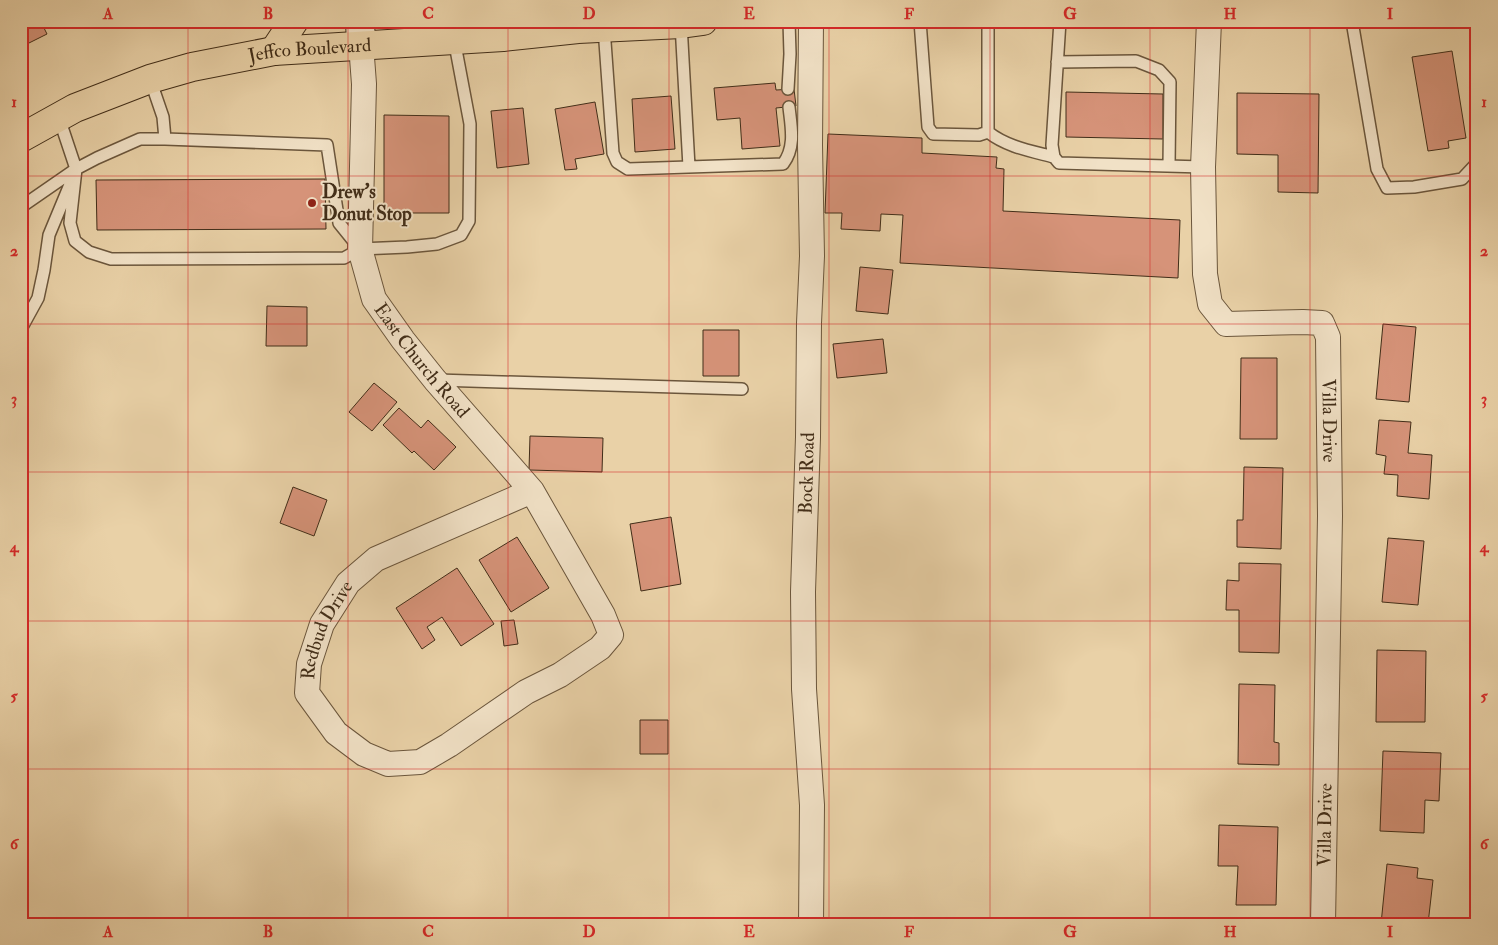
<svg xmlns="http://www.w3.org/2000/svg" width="1498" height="945" font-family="'IM FELL Double Pica',serif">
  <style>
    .building { fill: #d69379; stroke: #412d18 }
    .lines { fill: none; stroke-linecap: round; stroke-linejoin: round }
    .service-casing { stroke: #6b563c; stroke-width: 14 }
    .minor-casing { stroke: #6b563c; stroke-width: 26 }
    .secondary-casing { stroke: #412d18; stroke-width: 30 }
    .primary-casing { stroke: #412d18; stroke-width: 30 }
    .service { stroke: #f1e1c6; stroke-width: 11 }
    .minor { stroke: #f1e1c6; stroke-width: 24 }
    .secondary { stroke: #f1e1c6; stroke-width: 28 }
    .primary { stroke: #e9d1a7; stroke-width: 28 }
    .grid { fill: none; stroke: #d62828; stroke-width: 1; stroke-opacity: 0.55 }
    .poi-dot { fill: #8f2418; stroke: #f1e1c6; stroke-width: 2 }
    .labels { text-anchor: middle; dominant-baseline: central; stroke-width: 4; stroke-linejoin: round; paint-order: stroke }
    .street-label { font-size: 19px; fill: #412d18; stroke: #f1e1c6 }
    .poi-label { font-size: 19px; font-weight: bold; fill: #412d18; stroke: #f1e1c6; text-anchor: start }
    .neatline { fill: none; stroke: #d62828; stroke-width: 2 }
    .grid-label { font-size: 16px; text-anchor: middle; font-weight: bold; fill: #d62828 }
  </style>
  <rect width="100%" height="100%" fill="#e9d1a7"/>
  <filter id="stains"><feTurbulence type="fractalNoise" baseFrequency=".004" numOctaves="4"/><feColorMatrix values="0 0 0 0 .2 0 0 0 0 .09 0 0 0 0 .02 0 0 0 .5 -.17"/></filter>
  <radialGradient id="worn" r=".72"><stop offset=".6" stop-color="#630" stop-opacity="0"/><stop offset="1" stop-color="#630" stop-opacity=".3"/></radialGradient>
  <!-- building -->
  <path class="building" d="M 21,21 L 44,21 L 45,25 L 43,26 L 47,34 L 23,46 L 21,42 Z
    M 1452,51 L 1466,138 L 1448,141 L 1449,148 L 1428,151 L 1412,57 Z
    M 775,83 L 776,90 L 794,89 L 796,106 L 776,108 L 780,146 L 742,149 L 740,118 L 717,120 L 714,88 Z
    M 1066,92 L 1163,94 L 1163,139 L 1066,137 Z
    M 1237,93 L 1319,94 L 1318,193 L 1278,192 L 1278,155 L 1237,154 Z
    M 671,96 L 675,149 L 635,152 L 632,99 Z
    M 595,102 L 604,154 L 575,159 L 577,169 L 565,170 L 555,109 Z
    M 523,108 L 529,164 L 497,168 L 491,111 Z
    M 384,115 L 449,116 L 449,213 L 384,213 Z
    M 828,134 L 922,138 L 922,153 L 997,157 L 996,168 L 1004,169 L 1003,211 L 1180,220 L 1178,278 L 900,263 L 903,215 L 881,214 L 880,231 L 841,229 L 842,213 L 825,213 Z
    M 325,179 L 326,229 L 97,230 L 96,180 Z
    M 860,267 L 893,270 L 888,314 L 856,311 Z
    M 267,306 L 307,307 L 307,346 L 266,346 Z
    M 1383,324 L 1416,327 L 1409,402 L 1376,399 Z
    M 703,330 L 739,330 L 739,376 L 703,376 Z
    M 883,339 L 887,373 L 837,378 L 833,344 Z
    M 1241,358 L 1277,358 L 1277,439 L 1240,439 Z
    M 374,383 L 397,402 L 372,431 L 349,412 Z
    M 399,408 L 421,428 L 428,420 L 456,447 L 434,470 L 414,451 L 412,453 L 383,425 Z
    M 1379,420 L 1411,422 L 1408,453 L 1432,455 L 1429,499 L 1397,496 L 1398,475 L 1384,474 L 1386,456 L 1376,454 Z
    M 530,436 L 603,438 L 602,472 L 529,470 Z
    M 1244,467 L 1283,468 L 1281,549 L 1237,547 L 1237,520 L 1243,520 Z
    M 293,487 L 327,500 L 314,536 L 280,523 Z
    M 671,517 L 681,584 L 641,591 L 630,524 Z
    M 517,537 L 549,588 L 511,612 L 479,560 Z
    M 1388,538 L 1424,541 L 1418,605 L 1382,602 Z
    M 1239,563 L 1281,564 L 1279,653 L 1239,652 L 1239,610 L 1226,610 L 1227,580 L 1239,581 Z
    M 457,568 L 494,624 L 461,646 L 442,617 L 427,627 L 435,640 L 422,649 L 396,608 Z
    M 514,620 L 518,644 L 504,646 L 501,621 Z
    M 1377,650 L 1426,651 L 1425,722 L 1376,722 Z
    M 1239,684 L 1275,685 L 1274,742 L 1279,743 L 1279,765 L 1238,764 Z
    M 640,720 L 668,720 L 668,754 L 640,754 Z
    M 1383,751 L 1441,753 L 1439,801 L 1425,800 L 1424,833 L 1380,831 Z
    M 1219,825 L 1278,827 L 1276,905 L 1236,905 L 1238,866 L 1218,866 Z
    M 1387,864 L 1418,868 L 1417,878 L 1433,880 L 1428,924 L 1381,924 Z"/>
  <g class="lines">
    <defs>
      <path id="service" d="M 920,21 L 928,127 L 933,134 L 979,135 L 988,132 L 988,21
        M 1060,21 L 1052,145 L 1054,157 L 1059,163 L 1203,167
        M 1352,21 L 1377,169 L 1387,188 L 1414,187 L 1462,179 L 1476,164 L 1477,160
        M 681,24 L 689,167
        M 604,28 L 613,153 L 617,162 L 628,169 L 783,164 C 796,147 791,126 789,107
        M 1057,62 L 1136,61 L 1159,70 L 1170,82 L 1169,166
        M 788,89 L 790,54 L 789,21
        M 59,118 L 76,169 L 70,223 L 75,241 L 89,252 L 111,259 L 344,258 L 360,249 L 339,223 L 327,145 L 165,139
        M 988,132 C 1007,147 1031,151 1054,157
        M 21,207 L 76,169 L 97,158 L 140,139 L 165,139 L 163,117 L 150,79
        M 360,249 L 407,247 L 437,244 L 461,235 L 469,221 L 470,124 L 454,39
        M 21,329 L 38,298 L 44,270 L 49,235 L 71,182
        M 437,380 L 742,389"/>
      <g id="minor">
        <path id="s1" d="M 1209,21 L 1203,167 L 1205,274 L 1210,304 L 1226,324 L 1303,322 L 1322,323 L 1328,337 L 1330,516 L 1323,924"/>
        <path id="s2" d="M 361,44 L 364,84 L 360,249 L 374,299 L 403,340 L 435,380 L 532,491 L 603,615 L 611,635 L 600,648 L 560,675 L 526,692 L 449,745 L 420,762 L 388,764 L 364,754 L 336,733 L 307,693 L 309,664 L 322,624 L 348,583 L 376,559 L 532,491"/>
        <path id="s3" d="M 811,924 L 812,805 L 804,689 L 803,592 L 808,437 L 809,323 L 812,256 L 810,145 L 811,21"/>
      </g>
      <path id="secondary" d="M 360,21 L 361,44"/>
      <g id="primary">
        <path d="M 274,51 L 294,21"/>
        <path id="s4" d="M 21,138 L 75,108 L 150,79 L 192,67 L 274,51 L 503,37 L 578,29 L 681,24 L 703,21"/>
      </g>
    </defs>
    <!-- service casing -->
    <use href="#service" class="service-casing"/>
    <!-- minor casing -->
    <use href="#minor" class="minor-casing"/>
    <!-- secondary casing -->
    <use href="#secondary" class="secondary-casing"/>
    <!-- primary casing -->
    <use href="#primary" class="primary-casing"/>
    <!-- service -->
    <use href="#service" class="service"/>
    <!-- minor -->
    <use href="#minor" class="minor"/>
    <!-- secondary -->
    <use href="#secondary" class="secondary"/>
    <!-- primary -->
    <use href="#primary" class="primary"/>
  </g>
  <!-- grid -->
  <path class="grid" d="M 188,21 L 188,924M 348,21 L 348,924M 508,21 L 508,924M 669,21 L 669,924M 829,21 L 829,924M 990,21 L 990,924M 1150,21 L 1150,924M 1310,21 L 1310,924M 21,176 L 1477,176M 21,324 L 1477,324M 21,472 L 1477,472M 21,621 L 1477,621M 21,769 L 1477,769"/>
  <!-- markers -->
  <circle class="poi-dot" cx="312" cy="203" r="5"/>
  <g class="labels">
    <!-- street labels -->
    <g class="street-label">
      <text stroke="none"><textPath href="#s4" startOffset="305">Jeffco Boulevard</textPath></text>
      <text stroke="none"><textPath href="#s2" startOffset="335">East Church Road</textPath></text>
      <text stroke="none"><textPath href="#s1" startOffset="504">Villa Drive</textPath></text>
      <text stroke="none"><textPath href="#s3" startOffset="451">Bock Road</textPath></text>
      <text stroke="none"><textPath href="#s2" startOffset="1110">Redbud Drive</textPath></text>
      <text transform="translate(1325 825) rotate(-89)">Villa Drive</text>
    </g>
    <!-- poi labels -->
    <g class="poi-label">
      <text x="322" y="192">Drew's<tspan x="322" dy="22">Donut Stop</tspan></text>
    </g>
  </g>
  <!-- margin -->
  <rect width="1498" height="945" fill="none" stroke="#e9d1a7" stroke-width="55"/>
  <rect x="28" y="28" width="1442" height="890" class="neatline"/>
  <g class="grid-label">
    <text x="108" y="19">A</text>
    <text x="268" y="19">B</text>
    <text x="428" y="19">C</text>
    <text x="589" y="19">D</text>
    <text x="749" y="19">E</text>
    <text x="909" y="19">F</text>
    <text x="1070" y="19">G</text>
    <text x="1230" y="19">H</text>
    <text x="1390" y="19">I</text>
    <text x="14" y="107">1</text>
    <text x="1484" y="107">1</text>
    <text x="14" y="256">2</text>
    <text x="1484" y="256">2</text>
    <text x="14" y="404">3</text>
    <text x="1484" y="404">3</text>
    <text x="14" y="552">4</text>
    <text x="1484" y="552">4</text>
    <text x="14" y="701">5</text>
    <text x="1484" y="701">5</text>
    <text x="14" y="849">6</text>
    <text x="1484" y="849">6</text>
    <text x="108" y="937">A</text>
    <text x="268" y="937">B</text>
    <text x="428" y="937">C</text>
    <text x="589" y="937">D</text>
    <text x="749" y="937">E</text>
    <text x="909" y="937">F</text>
    <text x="1070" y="937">G</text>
    <text x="1230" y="937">H</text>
    <text x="1390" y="937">I</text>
  </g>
  <rect width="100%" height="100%" filter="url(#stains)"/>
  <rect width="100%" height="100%" fill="url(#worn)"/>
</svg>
